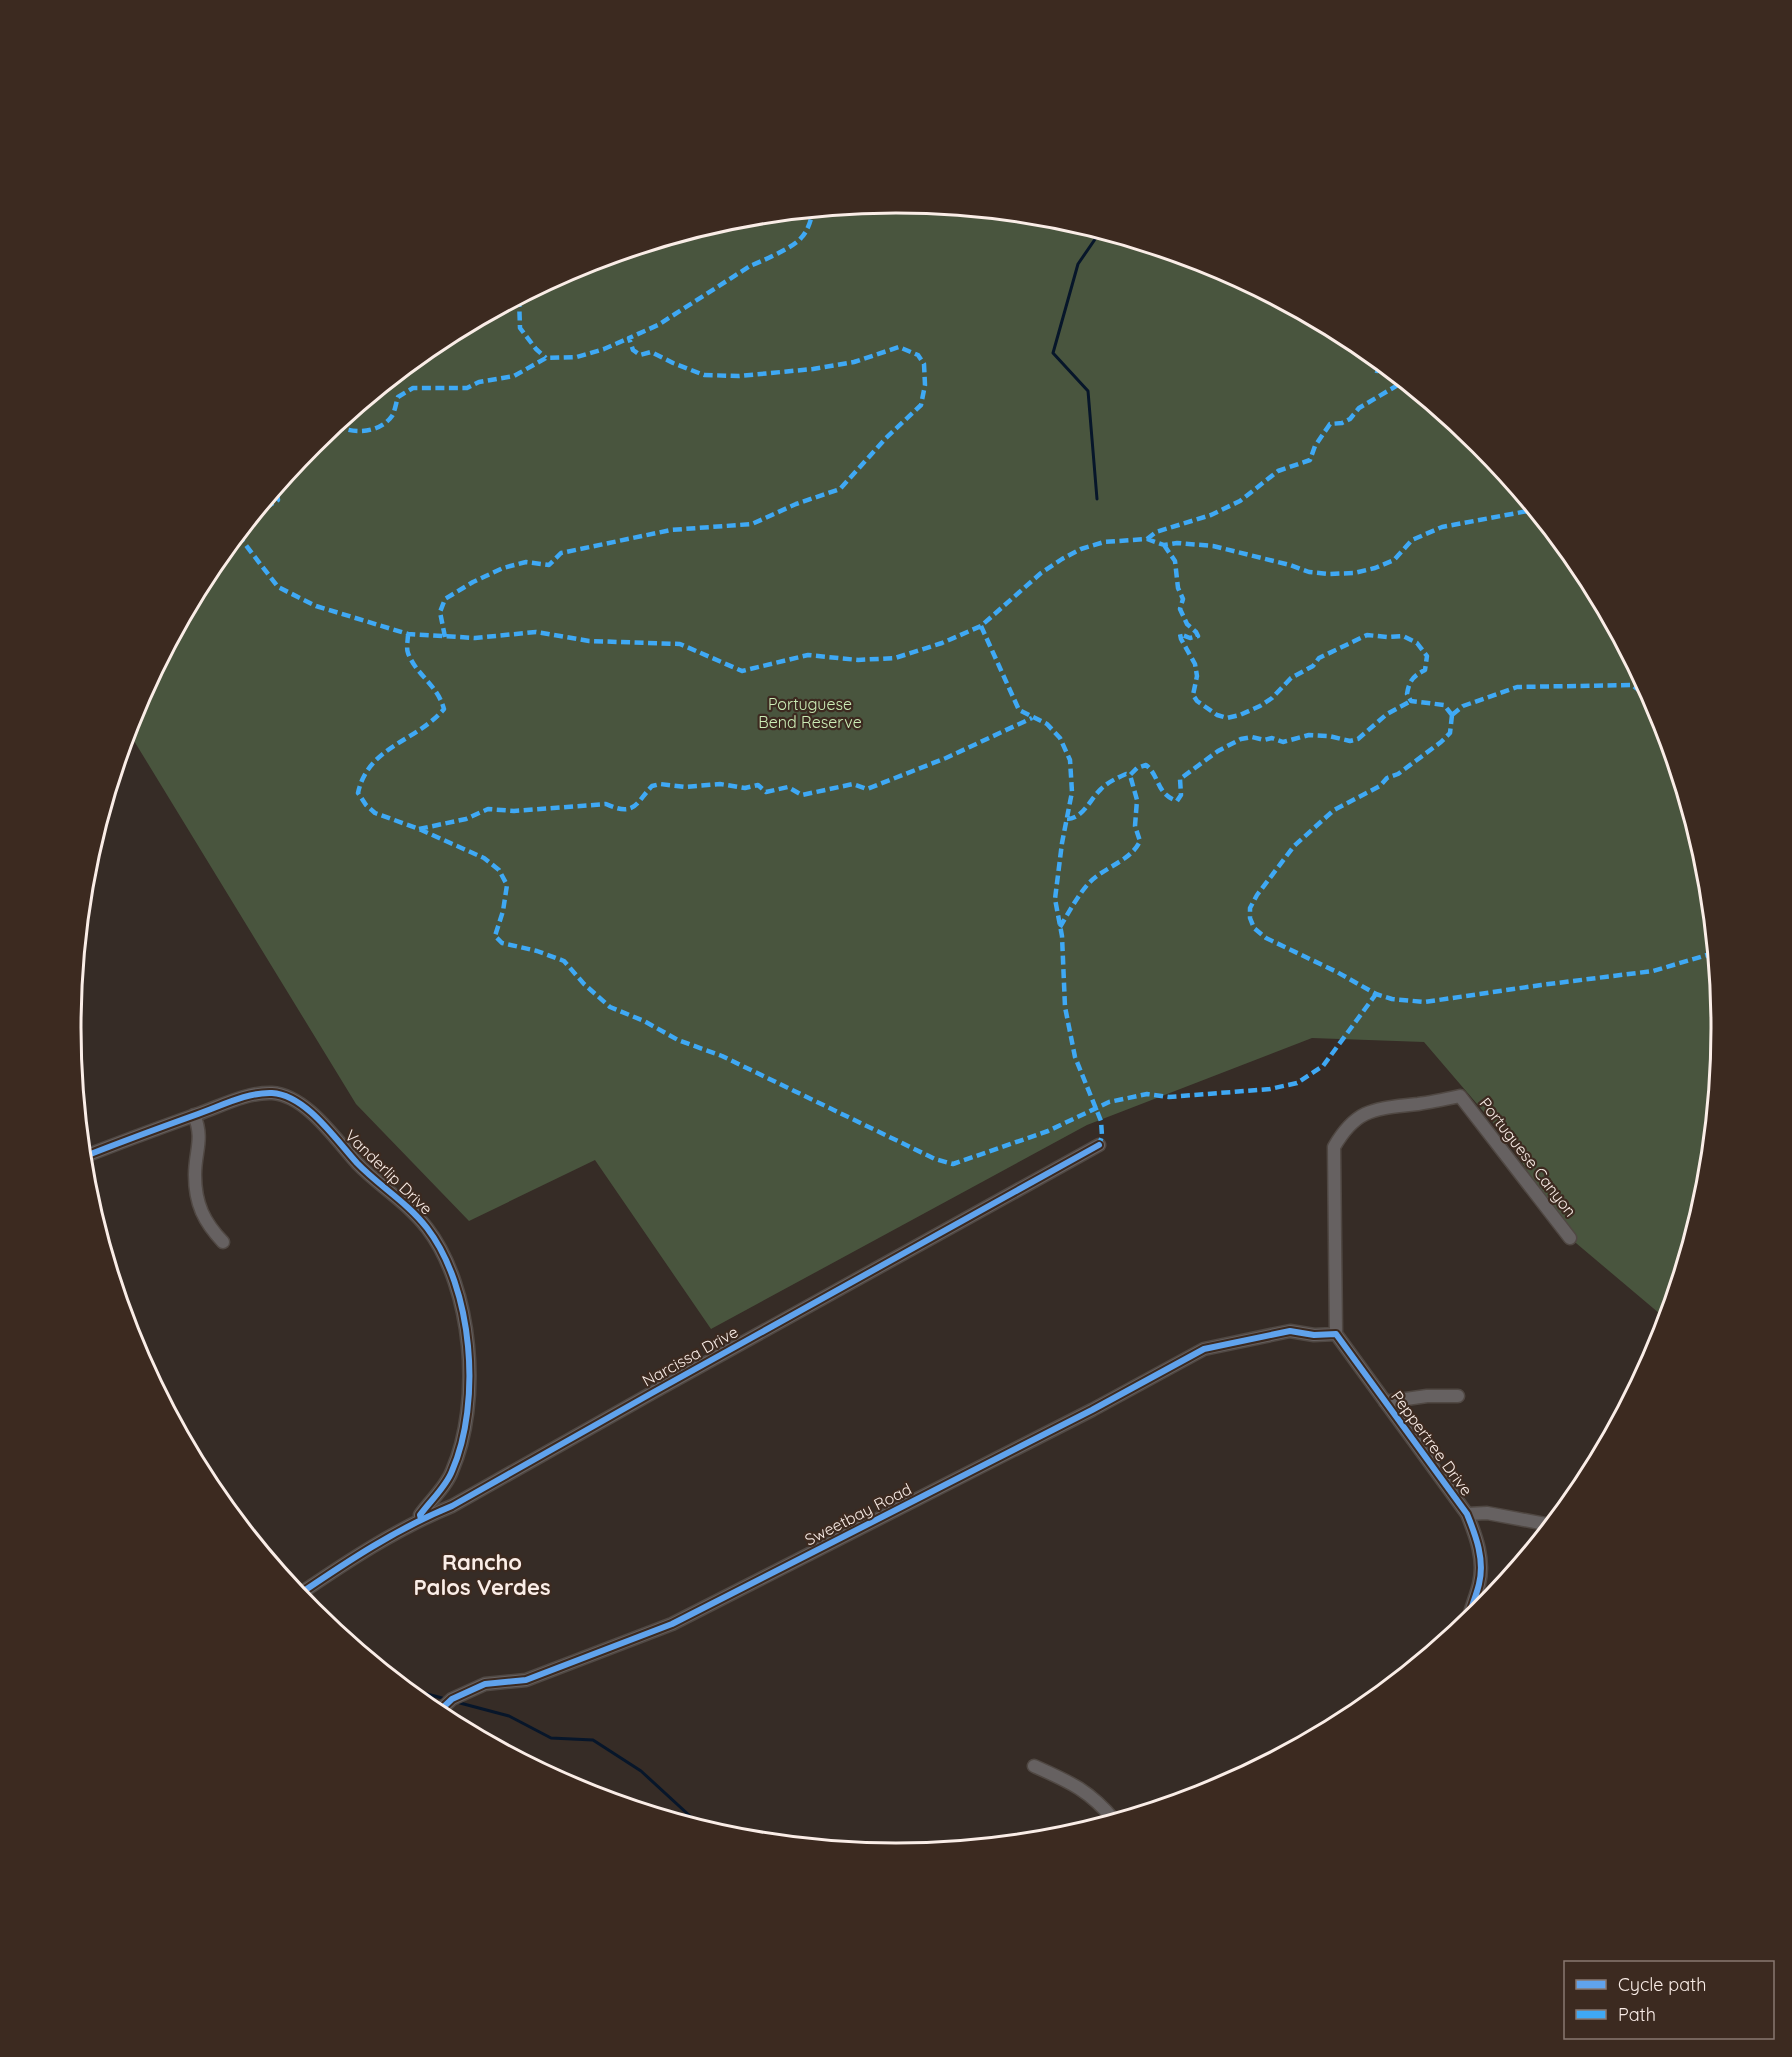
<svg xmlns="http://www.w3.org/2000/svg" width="1792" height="2057" font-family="Quicksand,sans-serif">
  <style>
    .park { fill: #49553e }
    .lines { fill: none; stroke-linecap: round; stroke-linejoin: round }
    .stream { stroke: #07162a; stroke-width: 3 }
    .minor-casing { stroke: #504843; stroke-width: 15 }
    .minor { stroke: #666161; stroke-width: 12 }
    .quiet { stroke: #3fa9f5; stroke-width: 4.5; stroke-dasharray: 9 4.5; stroke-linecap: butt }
    .cycleway-casing { stroke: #3c2a20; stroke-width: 10 }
    .cycleway { stroke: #60a3ed; stroke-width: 6 }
    .labels { text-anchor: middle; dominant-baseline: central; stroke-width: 4.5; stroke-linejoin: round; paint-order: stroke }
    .park-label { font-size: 16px; fill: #ccedb6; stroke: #3c2a20 }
    .street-label { font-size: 16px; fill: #faede7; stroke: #3c2a20 }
    .district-label { font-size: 22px; font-weight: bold; fill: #faede7; stroke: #3c2a20 }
    .rim { fill: none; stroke: #faede7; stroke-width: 3 }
  </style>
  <rect width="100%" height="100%" fill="#362c26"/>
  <!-- park -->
  <path class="park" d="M 896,203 L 1057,219 L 1212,266 L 1355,342 L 1480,445 L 1583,570 L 1659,713 L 1706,868 L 1721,1029 L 1706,1190 L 1666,1319 L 1570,1238 L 1507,1139 L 1424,1042 L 1312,1038 L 1087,1125 L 711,1329 L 595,1160 L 469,1221 L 356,1104 L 128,731 L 133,712 L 210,570 L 313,445 L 438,342 L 580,266 L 735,219 Z"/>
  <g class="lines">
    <!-- stream -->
    <path class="stream" d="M 1097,499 L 1088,391 L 1053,353 L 1078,264 L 1100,232
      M 405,1688 L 442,1698
      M 460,1703 L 509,1716 L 551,1738 L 593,1740 L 641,1771 L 703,1828"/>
    <defs>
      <path id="minor" d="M 194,1115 C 204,1139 195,1151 195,1175 C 195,1204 204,1222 223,1242
        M 83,1157 C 121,1142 159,1128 198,1114 C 221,1106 247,1092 272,1093 C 306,1095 336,1140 357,1163 C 379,1186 407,1202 427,1228 C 473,1288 482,1402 452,1471 C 446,1487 430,1501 420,1515 L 421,1519
        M 1336,1334 L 1334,1147 C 1357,1107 1376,1109 1418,1104 C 1432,1102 1446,1099 1460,1096 L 1570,1238
        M 1385,1402 L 1427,1396 L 1458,1396
        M 1467,1514 L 1487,1513 L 1551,1525
        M 298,1595 C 348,1561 396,1529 452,1506 L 652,1393 L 1099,1145
        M 436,1714 L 452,1699 L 485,1684 L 526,1680 L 672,1624 L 1092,1410 L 1204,1349 L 1290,1331 L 1314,1335 L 1336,1334 L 1467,1514 C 1476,1536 1485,1560 1479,1584 C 1476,1597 1470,1609 1468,1622
        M 1034,1766 C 1070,1782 1089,1790 1115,1821"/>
    </defs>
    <!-- minor casing -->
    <use href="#minor" class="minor-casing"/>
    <!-- minor -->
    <use href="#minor" class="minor"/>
    <!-- quiet -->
    <path class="quiet" d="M 519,298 L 520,328 L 536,349 L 546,358
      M 1379,362 L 1372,368 C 1377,373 1380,371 1386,368
      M 336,425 C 353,435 380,433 392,416 C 395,411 396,403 398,397 L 413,388 L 467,388 L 479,382 L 514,376 L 546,358 L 577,357 L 604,349 L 629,338
      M 254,515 L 278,500 L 276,489
      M 238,535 L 278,587 L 316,606 L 408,634 L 475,638 L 536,632 L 589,641 L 680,644 L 742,671 L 808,655 L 858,660 L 895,658 L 942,643 L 981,626 L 1041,573 L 1062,559 L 1081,549 L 1104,542 L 1147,539 L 1164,545 L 1177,543 L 1213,546 L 1290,565 L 1309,572 L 1329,574 L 1354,573 L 1375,568 L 1394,560 L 1412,540 L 1442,527 L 1533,510
      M 1147,539 L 1156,532 L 1211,515 L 1240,501 L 1278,471 L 1310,460 L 1315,446 L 1330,424 L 1342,423 L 1350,419 L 1359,408 L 1403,382
      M 1164,545 L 1175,561 L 1178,588 L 1183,599 L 1180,609 L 1187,624 L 1196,632 L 1198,636 L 1190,638 L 1180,634 L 1181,639 L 1195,664 L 1197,676 L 1193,695 L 1197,701 L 1217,715 L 1227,718 L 1240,715 L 1260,706 L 1272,698 L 1291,678 L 1313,666 L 1319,658 L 1367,635 L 1387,637 L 1403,636 L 1417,643 L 1427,656 L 1425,670 C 1413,676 1409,681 1407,694 L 1411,701 L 1444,705 L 1452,715
      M 981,626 L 1019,710 L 1047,724 L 1060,738 L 1070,760 L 1072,792 L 1062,843 L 1055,899 L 1062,936 L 1065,1007 L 1075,1057 L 1101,1121 L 1102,1136 L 1099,1145
      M 408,634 C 408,640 406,648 408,653 C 416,675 437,684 444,709 C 416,742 368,746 358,793 L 366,805 L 375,813 L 419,829 L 484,858 L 499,870 L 507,885 L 503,911 L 495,936 L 502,943 L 537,951 L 564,961 L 584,984 L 610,1007 L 644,1021 L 678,1040 L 722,1056 L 935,1159 L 953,1164 L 1048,1131 L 1109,1102 L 1147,1094 L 1169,1097 L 1270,1089 L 1297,1083 L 1323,1066 L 1376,994
      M 445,637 L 440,612 L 445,599 L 473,582 L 503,568 L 526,562 L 549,565 L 561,553 L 671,530 L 752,524 L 796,504 L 840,489 L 886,438 L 921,405 L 925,385 L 924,364 L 918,355 L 899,347 L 854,362 L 813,369 L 739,376 L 704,375 L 673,363 L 651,352 L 640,355 L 633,350 L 629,338 L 658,325 L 750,266 C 762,261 793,248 801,238 C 808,231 811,220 813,211
      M 1452,715 L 1450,733 L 1441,742 L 1398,774 L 1387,778 L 1380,786 L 1334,810 L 1294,846 L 1257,895 L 1250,908 L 1250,918 L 1254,928 L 1266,938 L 1337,972 L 1376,994 L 1392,999 L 1425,1002 L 1541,985 L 1653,971 L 1707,955 L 1714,949
      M 1452,715 L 1463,706 L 1517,687 L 1632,685 L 1652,700
      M 1067,819 C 1083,819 1090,799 1101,789 C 1108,782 1117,778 1126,774 L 1130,775 L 1137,768 L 1146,765 C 1160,776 1156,794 1177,801 L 1181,795 L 1180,779 L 1218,751 L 1241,739 L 1252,737 L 1264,740 L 1272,738 L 1283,742 L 1309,735 L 1329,736 L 1350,741 L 1358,739 L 1387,714 L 1411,701
      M 419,829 L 466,819 L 488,809 L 514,811 L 606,804 C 635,817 635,804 652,786 L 660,784 L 685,787 L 720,784 L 745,788 L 758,785 L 766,792 L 788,787 L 802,795 L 853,784 L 867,789 L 946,758 L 1032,718
      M 1060,927 C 1069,912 1078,895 1089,883 C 1104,867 1131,861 1140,841 L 1135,826 L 1137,800 L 1130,775
      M 1707,955 L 1715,966"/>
    <defs>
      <path id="cycleway" d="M 83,1157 C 121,1142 159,1128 198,1114 C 221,1106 247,1092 272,1093 C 306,1095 336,1140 357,1163 C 379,1186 407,1202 427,1228 C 473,1288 482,1402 452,1471 C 446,1487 430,1501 420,1515 L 421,1519
        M 298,1595 C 348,1561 396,1529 452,1506 L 652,1393 L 1099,1145
        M 436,1714 L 452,1699 L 485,1684 L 526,1680 L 672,1624 L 1092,1410 L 1204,1349 L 1290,1331 L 1314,1335 L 1336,1334 L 1467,1514 C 1476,1536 1485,1560 1479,1584 C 1476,1597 1470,1609 1468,1622"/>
    </defs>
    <!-- cycleway casing -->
    <use href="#cycleway" class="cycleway-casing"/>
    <!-- cycleway -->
    <use href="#cycleway" class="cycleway"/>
  </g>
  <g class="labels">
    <!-- park labels -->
    <g class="park-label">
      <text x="810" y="704">Portuguese<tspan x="810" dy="18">Bend Reserve</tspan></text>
    </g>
    <!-- street labels -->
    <g class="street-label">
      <text transform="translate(1528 1157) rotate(52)">Portuguese Canyon</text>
      <text transform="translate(389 1172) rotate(44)">Vanderlip Drive</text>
      <text transform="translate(690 1356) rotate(-29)">Narcissa Drive</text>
      <text transform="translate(1432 1443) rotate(54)">Peppertree Drive</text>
      <text transform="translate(858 1514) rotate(-27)">Sweetbay Road</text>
    </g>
    <!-- district labels -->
    <g class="district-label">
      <text x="482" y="1562">Rancho<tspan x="482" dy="25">Palos Verdes</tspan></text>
    </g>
  </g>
  <!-- crop -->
  <path d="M0 0H1792V2057H0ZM81 1028a815 815 0 1 1 1630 0a815 815 0 1 1-1630 0Z" fill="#3c2a20" fill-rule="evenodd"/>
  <path class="rim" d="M81 1028a815 815 0 1 1 1630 0a815 815 0 1 1-1630 0Z"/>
  <!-- legend -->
  <rect x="1564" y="1961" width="210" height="78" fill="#3c2a20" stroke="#887870" stroke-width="1.5"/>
  <rect x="1576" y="1980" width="30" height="9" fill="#60a3ed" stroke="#887870" stroke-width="1.5"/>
  <text x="1618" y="1991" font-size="18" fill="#faede7">Cycle path</text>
  <rect x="1576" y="2010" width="30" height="9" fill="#3fa9f5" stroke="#887870" stroke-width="1.5"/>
  <text x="1618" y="2021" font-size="18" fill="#faede7">Path</text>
</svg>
